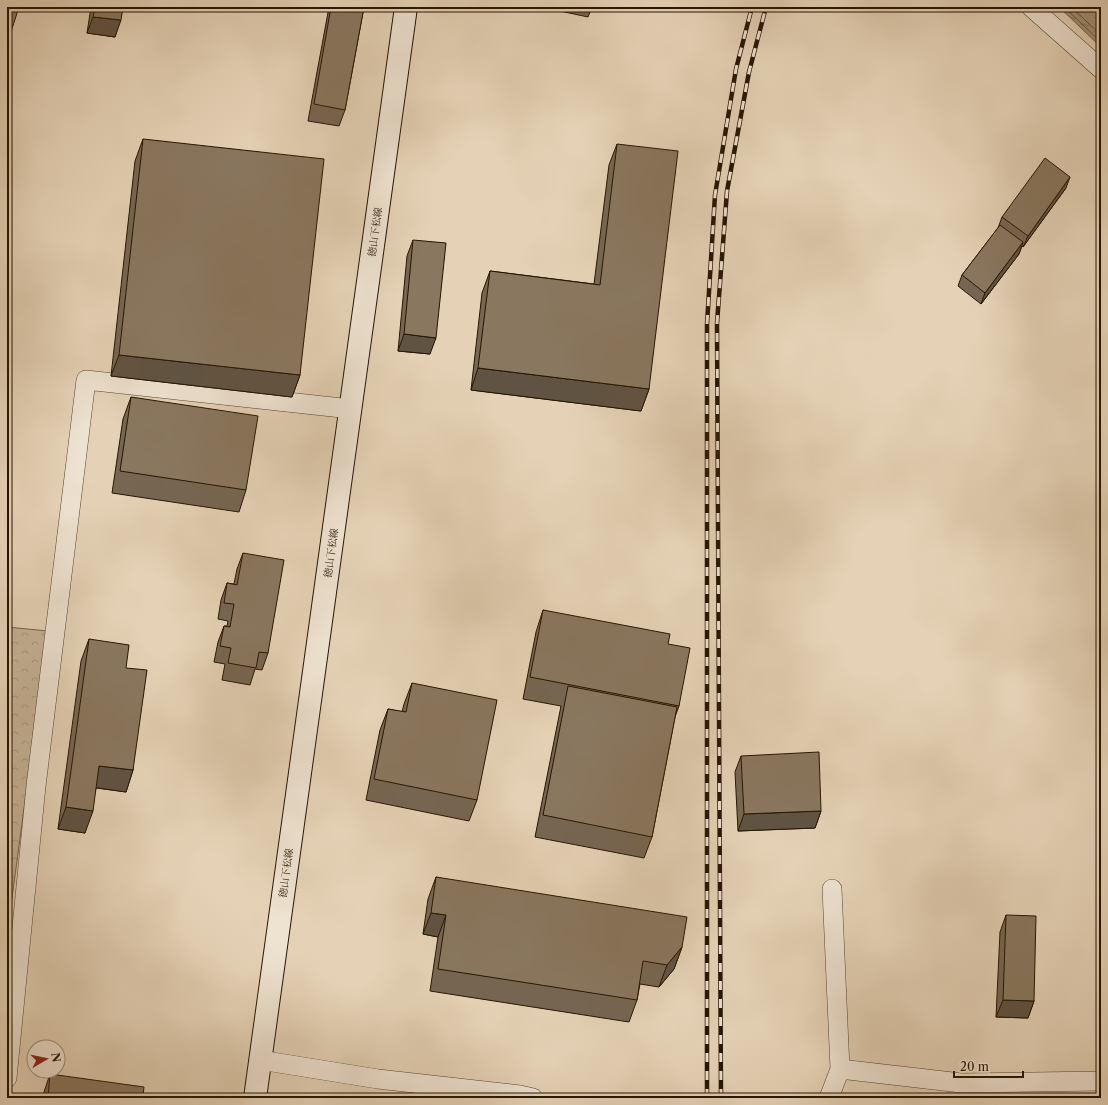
<svg xmlns="http://www.w3.org/2000/svg" width="1108" height="1105" font-family="'Libre Caslon Text','Noto Serif JP',serif">
  <style>
    .forest { fill: url(#forest-crowns); stroke: #76644c }
    .water { fill: url(#water-ripples); stroke: #726048 }
    .lines { fill: none; stroke-linecap: round; stroke-linejoin: round }
    .shore { stroke: #65543c; stroke-width: 1 }
    .street-casing { stroke: #56442e; stroke-width: 20 }
    .secondary-casing { stroke: #261500; stroke-width: 24 }
    .street { stroke: #eee2d0; stroke-width: 19 }
    .secondary { stroke: #eee2d0; stroke-width: 22 }
    .rail-casing { stroke: #261500; stroke-width: 4.5 }
    .rail { stroke: #eee2d0; stroke-width: 3; stroke-dasharray: 9; stroke-linecap: butt }
    .wall { fill: #766652; stroke: #261500 }
    .shaded-wall { fill: #605342; stroke: #261500 }
    .building { fill: #89775f; stroke: #261500 }
    .labels { text-anchor: middle; dominant-baseline: central; stroke-width: 3.5; stroke-linejoin: round; paint-order: stroke }
    .street-label { font-size: 10px; fill: #261500; stroke: #eee2d0 }
  </style>
  <defs>
    <pattern id="forest-crowns" width="20" height="18" patternUnits="userSpaceOnUse"><rect width="20" height="18" fill="#c5b297"/><path d="M2 6a3 3 0 1 1 6 0M12 15a3 3 0 1 1 6 0" fill="none" stroke="#a99880"/></pattern>
    <pattern id="water-ripples" width="26" height="14" patternUnits="userSpaceOnUse"><rect width="26" height="14" fill="#a49278"/><path d="M2 4q2-2 4 0t4 0M15 11q2-2 4 0t4 0" fill="none" stroke="#857660"/></pattern>
  </defs>
  <rect width="100%" height="100%" fill="#e5d2b6"/>
  <filter id="stains"><feTurbulence type="fractalNoise" baseFrequency=".005" numOctaves="4"/><feColorMatrix values="0 0 0 0 .2 0 0 0 0 .09 0 0 0 0 .02 0 0 0 .5 -.17"/></filter>
  <radialGradient id="worn" r=".72"><stop offset=".6" stop-color="#630" stop-opacity="0"/><stop offset="1" stop-color="#630" stop-opacity=".3"/></radialGradient>
  <!-- forest -->
  <path class="forest" d="M 7,627 L 48,631 L 7,935 Z"/>
  <!-- water -->
  <path class="water" d="M 1059,7 L 1101,7 L 1101,47 Z"/>
  <g class="lines">
    <!-- shore -->
    <path class="shore" d="M 1064,7 L 1101,42
      M 1071,7 L 1101,35"/>
    <defs>
      <path id="street" d="M 1031,7 L 1101,69
        M 260,1060 L 378,1079 L 520,1095 L 533,1098
        M 840,1069 L 961,1083 L 1101,1081
        M 7,1078 L 36,786 L 86,380 L 351,409
        M 829,1098 L 840,1069 L 832,889"/>
      <path id="secondary" d="M 255,1098 L 406,7"/>
    </defs>
    <!-- street casing -->
    <use href="#street" class="street-casing"/>
    <!-- secondary casing -->
    <use href="#secondary" class="secondary-casing"/>
    <!-- street -->
    <use href="#street" class="street"/>
    <!-- secondary -->
    <use href="#secondary" class="secondary"/>
    <defs>
      <path id="rail" d="M 707,1098 L 707,324 L 715,195 L 736,69 L 752,7
        M 721,1098 L 717,323 L 727,191 L 749,72 L 766,7"/>
    </defs>
    <!-- rail casing -->
    <use href="#rail" class="rail-casing"/>
    <!-- rail -->
    <use href="#rail" class="rail"/>
  </g>
  <!-- wall -->
  <path class="wall" d="M 91,7 L 123,7 L 115,37 L 87,33 Z
    M 329,7 L 364,7 L 345,110 L 339,126 L 308,121 Z
    M 541,7 L 592,7 L 588,17 Z
    M 143,139 L 300,375 L 292,397 L 111,376 L 135,161 Z
    M 617,144 L 649,389 L 641,411 L 471,390 L 482,293 L 490,271 L 594,284 L 609,165 Z
    M 1066,188 L 1023,247 L 1022,246 L 1019,254 L 981,304 L 958,286 L 962,275 L 998,228 L 1002,217 Z
    M 413,240 L 430,354 L 398,351 L 407,256 Z
    M 131,397 L 246,490 L 239,512 L 112,493 L 123,419 Z
    M 243,553 L 268,653 L 262,670 L 255,669 L 250,685 L 222,680 L 225,664 L 214,662 L 218,642 L 224,626 L 227,626 L 228,621 L 218,619 L 221,600 L 227,583 L 234,584 L 237,569 Z
    M 543,610 L 668,644 L 679,706 L 675,717 L 652,837 L 644,858 L 535,837 L 561,706 L 523,699 L 536,632 Z
    M 89,639 L 126,668 L 133,770 L 126,792 L 96,788 L 85,833 L 58,829 L 81,661 Z
    M 412,683 L 477,800 L 469,821 L 366,800 L 380,730 L 388,709 L 402,712 L 404,704 Z
    M 741,756 L 821,811 L 815,828 L 738,831 L 735,772 Z
    M 436,877 L 682,947 L 674,969 L 659,987 L 640,984 L 637,1000 L 629,1022 L 430,991 L 438,937 L 423,934 L 428,899 Z
    M 1006,915 L 1034,1001 L 1028,1018 L 996,1017 L 1000,932 Z
    M 50,1074 L 143,1096 L 161,1098 L 42,1098 Z"/>
  <!-- shaded-wall -->
  <path class="shaded-wall" d="M 93,17 L 121,20 L 115,37 L 87,33 Z
    M 1070,177 L 1066,188 L 1023,247 L 1028,236 Z
    M 1023,242 L 1019,254 L 981,304 L 985,293 Z
    M 404,334 L 436,338 L 430,354 L 398,351 Z
    M 119,355 L 300,375 L 292,397 L 111,376 Z
    M 478,368 L 649,389 L 641,411 L 471,390 Z
    M 99,766 L 133,770 L 126,792 L 91,787 Z
    M 66,807 L 93,811 L 85,833 L 58,829 Z
    M 821,811 L 815,828 L 738,831 L 744,814 Z
    M 431,913 L 446,915 L 438,937 L 423,934 Z
    M 682,947 L 674,969 L 659,987 L 667,965 Z
    M 1003,1000 L 1034,1001 L 1028,1018 L 996,1017 Z"/>
  <!-- building -->
  <path class="building" d="M 7,7 L 19,7 L 7,44 Z
    M 95,7 L 123,7 L 121,20 L 93,17 Z
    M 331,7 L 364,7 L 345,110 L 314,104 Z
    M 143,139 L 324,159 L 300,375 L 119,355 Z
    M 617,144 L 678,151 L 649,389 L 478,368 L 490,271 L 600,285 Z
    M 1045,158 L 1070,177 L 1028,236 L 1002,217 Z
    M 1000,225 L 1023,242 L 985,293 L 962,275 Z
    M 413,240 L 446,243 L 436,338 L 404,334 Z
    M 131,397 L 258,416 L 246,490 L 120,471 Z
    M 243,553 L 284,560 L 268,653 L 259,652 L 256,668 L 228,663 L 231,648 L 220,646 L 224,626 L 230,627 L 234,604 L 224,603 L 227,583 L 237,585 Z
    M 543,610 L 670,634 L 668,644 L 690,648 L 679,706 L 530,677 Z
    M 89,639 L 129,645 L 126,668 L 147,670 L 133,770 L 99,766 L 93,811 L 66,807 Z
    M 412,683 L 497,700 L 477,800 L 374,779 L 388,709 L 406,712 Z
    M 568,686 L 677,707 L 652,837 L 543,815 Z
    M 819,752 L 821,811 L 744,814 L 741,756 Z
    M 436,877 L 687,917 L 682,947 L 667,965 L 643,961 L 637,1000 L 438,969 L 446,915 L 431,913 Z
    M 1006,915 L 1036,916 L 1034,1001 L 1003,1000 Z
    M 50,1074 L 144,1087 L 143,1096 L 161,1098 L 48,1098 Z"/>
  <g class="labels">
    <!-- street labels -->
    <g class="street-label">
      <text transform="translate(375 232) rotate(-82)">徳山下松線</text>
      <text transform="translate(331 553) rotate(-82)">徳山下松線</text>
      <text transform="translate(286 873) rotate(-82)">徳山下松線</text>
    </g>
  </g>
  <!-- margin -->
  <rect width="1108" height="1105" fill="none" stroke="#e5d2b6" stroke-width="24"/>
  <rect x="8" y="8" width="1092" height="1089" fill="none" stroke="#261500" stroke-width="2"/>
  <rect x="12" y="12" width="1084" height="1081" fill="none" stroke="#261500"/>
  <!-- north arrow -->
  <g transform="translate(46 1059) rotate(81)"><circle r="19" fill="#eee2d0" stroke="#9e907d"/>
  <path d="M0-3L7 15L0 10L-7 15Z" fill="#8f2418"/>
  <text y="-6" font-size="11" font-weight="bold" text-anchor="middle" fill="#261500">N</text>
  </g>
  <!-- scale -->
  <path d="M954 1071v6h69v-6" fill="none" stroke="#261500" stroke-width="2"/>
  <text x="960" y="1071" font-size="12" fill="#261500" stroke="#eee2d0" stroke-width="3" paint-order="stroke">20 m</text>
  <rect width="100%" height="100%" filter="url(#stains)"/>
  <rect width="100%" height="100%" fill="url(#worn)"/>
</svg>
